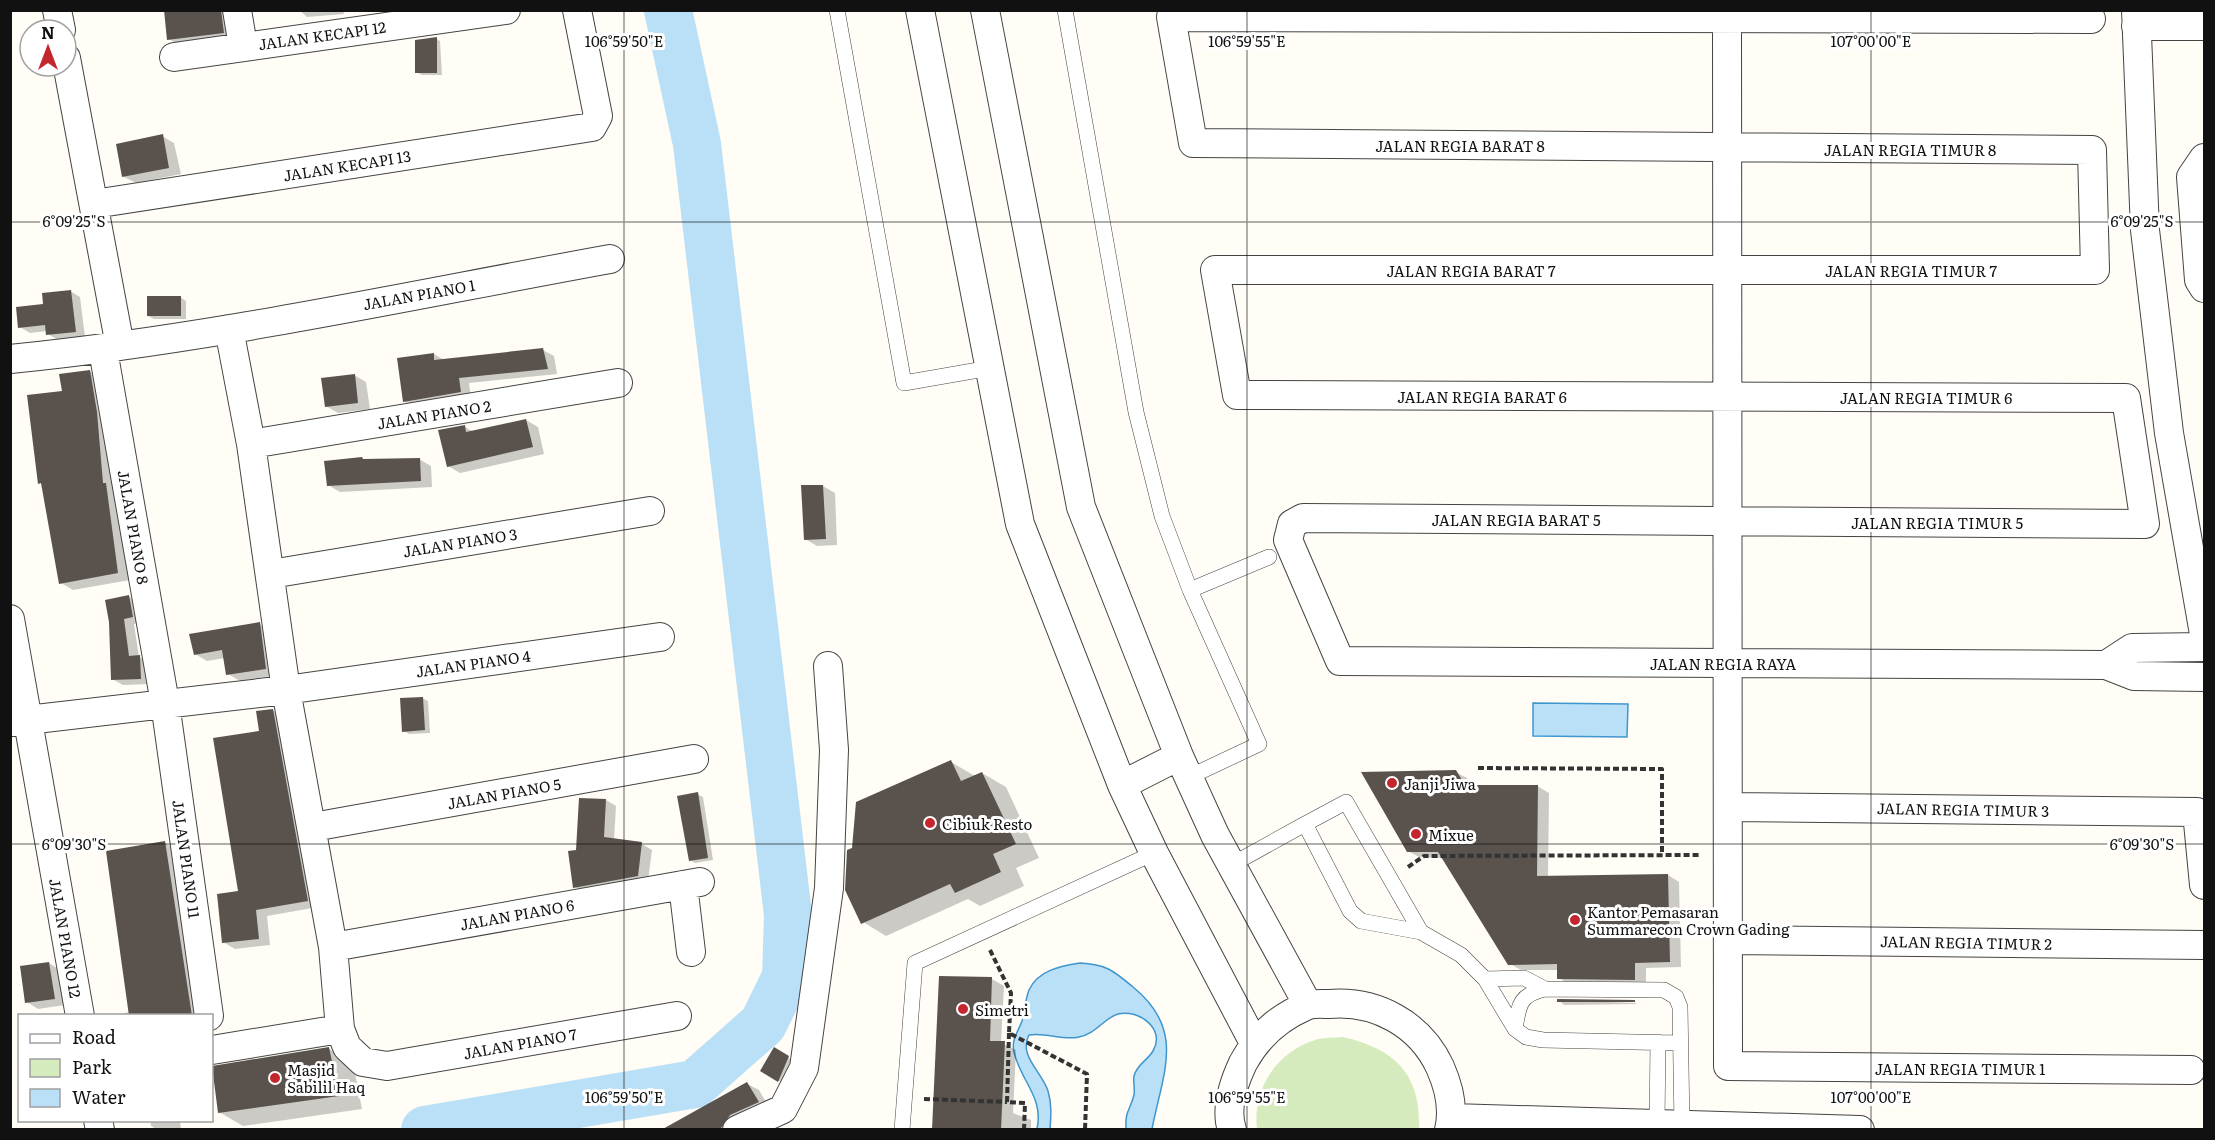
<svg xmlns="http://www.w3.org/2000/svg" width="2215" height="1140" font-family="Literata,serif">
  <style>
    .green { fill: #d5ebbd }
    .water { fill: #b9e0f7; stroke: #3f96cf; stroke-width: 1.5 }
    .shadow { fill: #0003 }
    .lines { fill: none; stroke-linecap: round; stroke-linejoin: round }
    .river { stroke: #b9e0f7; stroke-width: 48 }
    .building { fill: #5a524d }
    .lane-casing { stroke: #444; stroke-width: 16 }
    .street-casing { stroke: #444; stroke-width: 30 }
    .path { stroke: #333; stroke-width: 4; stroke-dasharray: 6 3; stroke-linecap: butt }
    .lane { stroke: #fff; stroke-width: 15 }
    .street { stroke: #fff; stroke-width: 28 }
    .ticks { fill: none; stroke: #111; stroke-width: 1.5; stroke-opacity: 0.45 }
    .poi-dot { fill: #c4262e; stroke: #fff; stroke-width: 2 }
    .labels { text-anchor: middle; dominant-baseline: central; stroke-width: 6; stroke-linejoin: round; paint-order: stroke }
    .street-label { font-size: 15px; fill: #111; stroke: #fff }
    .poi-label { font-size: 15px; fill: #111; stroke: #fff; text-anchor: start }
    .ticks-label { font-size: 15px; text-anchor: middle; fill: #111; stroke: #fff; stroke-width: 6; stroke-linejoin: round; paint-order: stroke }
  </style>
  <rect width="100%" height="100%" fill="#fffdf5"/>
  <!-- green -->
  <path class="green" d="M 1343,1037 C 1395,1049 1421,1074 1419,1129 L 1257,1129 C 1252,1089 1277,1052 1315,1040 C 1324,1037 1334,1038 1343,1037 Z"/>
  <!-- water -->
  <path class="water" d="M 1533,703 L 1628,704 L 1627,737 L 1533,736 Z
    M 1080,963 C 1106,964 1114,971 1133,987 C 1186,1030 1163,1072 1152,1129 L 1126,1129 C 1125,1110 1130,1111 1134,1095 C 1135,1089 1133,1082 1134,1076 C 1137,1064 1147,1061 1153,1051 C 1166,1029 1139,1009 1118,1014 C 1104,1018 1096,1034 1079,1037 C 1063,1041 1046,1032 1029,1035 C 1018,1055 1042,1072 1048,1091 C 1052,1104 1051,1117 1050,1129 L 1037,1129 C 1044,1097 1021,1082 1014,1052 C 1011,1040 1018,1032 1022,1021 C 1025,1011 1025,1000 1029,990 C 1038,970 1061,966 1080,963 Z"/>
  <!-- shadow -->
  <path class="shadow" d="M 165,10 L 232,10 L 235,39 L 181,46 L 169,39 Z
    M 299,10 L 343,10 L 344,14 L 307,17 Z
    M 435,38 L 440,41 L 442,75 L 422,75 L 416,72 Z
    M 162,136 L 174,143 L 181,174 L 136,183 L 124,177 Z
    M 70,291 L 80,297 L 85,337 L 58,340 L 48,334 L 47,331 L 30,333 L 20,327 L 45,305 Z
    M 180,297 L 186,301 L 186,319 L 154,319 L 148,316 Z
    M 543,350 L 554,356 L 557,374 L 469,383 L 471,398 L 414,407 L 404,401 L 434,354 L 444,360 Z
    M 89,371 L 101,378 L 130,580 L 73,590 L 61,583 L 43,485 L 40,483 L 64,392 Z
    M 354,375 L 366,382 L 370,409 L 338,413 L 326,406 Z
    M 526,420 L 538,427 L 544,454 L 460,473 L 448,466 L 465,427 L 474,432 Z
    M 362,458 L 366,461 L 419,459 L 431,466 L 432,487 L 340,492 L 328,485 Z
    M 823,486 L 835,493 L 837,545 L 817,546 L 805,539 Z
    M 129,597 L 139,603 L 143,622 L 134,624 L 139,657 L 150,663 L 151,684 L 123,685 L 112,679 L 110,622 Z
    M 259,624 L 271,631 L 278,675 L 240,681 L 228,674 L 225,658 L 207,661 L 195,654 Z
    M 422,698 L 428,701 L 430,733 L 409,734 L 404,731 Z
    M 272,710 L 284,717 L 318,907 L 267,916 L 270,945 L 235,949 L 223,942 L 240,893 L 261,732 Z
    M 951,762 L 975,776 L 982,773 L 1006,787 L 1039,858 L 1016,868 L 1024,886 L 980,906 L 968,899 L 886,936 L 863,922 L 854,849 Z
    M 1455,772 L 1467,778 L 1472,786 L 1537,786 L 1549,793 L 1548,878 L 1668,875 L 1679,882 L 1681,967 L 1646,968 L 1646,986 L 1570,985 L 1559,978 L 1559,970 L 1521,970 L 1510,964 L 1444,858 L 1419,857 L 1408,851 Z
    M 697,794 L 703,797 L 713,860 L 695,863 L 690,860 Z
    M 606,800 L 616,806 L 614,840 L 642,844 L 652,850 L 648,881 L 585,892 L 575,887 Z
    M 165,843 L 175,849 L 201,1016 L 112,1016 L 129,1012 Z
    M 49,963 L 60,970 L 65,1005 L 38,1009 L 27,1002 Z
    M 940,977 L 992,979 L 1004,986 L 1001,1043 L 1016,1050 L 1013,1113 L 1031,1120 L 1031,1130 L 934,1130 Z
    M 1559,1000 L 1635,1003 L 1637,1004 L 1564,1005 Z
    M 329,1049 L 353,1063 L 362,1109 L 243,1126 L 219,1112 Z
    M 774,1049 L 794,1061 L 784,1084 L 762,1071 Z
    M 747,1084 L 759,1090 L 770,1109 L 736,1130 L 680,1130 L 676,1123 Z
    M 150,1120 L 180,1120 L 181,1129 L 156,1129 L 151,1126 Z"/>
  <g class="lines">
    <!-- river -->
    <path class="river" d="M 425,1130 L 695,1084 L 763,1024 L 786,977 L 788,915 L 697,144 L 668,10"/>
  </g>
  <!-- building -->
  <path class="building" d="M 164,10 L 221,10 L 224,33 L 167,40 Z
    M 437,37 L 437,73 L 415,73 L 415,40 Z
    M 163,134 L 169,168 L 122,177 L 116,144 Z
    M 71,290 L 76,332 L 46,335 L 45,325 L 18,328 L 16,307 L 43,304 L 42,293 Z
    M 147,296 L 181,296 L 181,316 L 147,316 Z
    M 543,348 L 548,369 L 459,378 L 461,392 L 403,402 L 397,358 L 434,353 L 434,360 Z
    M 90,370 L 97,412 L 103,483 L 106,483 L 118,573 L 59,584 L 41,483 L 38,484 L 27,395 L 62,391 L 59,374 Z
    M 355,374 L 358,403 L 325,407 L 321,378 Z
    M 526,419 L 533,447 L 447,467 L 438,430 L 465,425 L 466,432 Z
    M 362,457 L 363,459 L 420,458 L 421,481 L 327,486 L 324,461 Z
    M 801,485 L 823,485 L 826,539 L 804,540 Z
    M 129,595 L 133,617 L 124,619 L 129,656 L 140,655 L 141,679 L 111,680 L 109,622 L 105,600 Z
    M 260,622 L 266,669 L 226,675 L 222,650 L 194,655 L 189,634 Z
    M 423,697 L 425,730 L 402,732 L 400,698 Z
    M 273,709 L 308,901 L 256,910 L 259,939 L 222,943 L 217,894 L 238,891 L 213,738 L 259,731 L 256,711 Z
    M 951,760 L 961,781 L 982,772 L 1016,844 L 993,854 L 1001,872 L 955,893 L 950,884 L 861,924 L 845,890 L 847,850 L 852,848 L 856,802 Z
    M 1456,770 L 1465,785 L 1538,785 L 1537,876 L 1668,874 L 1670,962 L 1635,963 L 1635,980 L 1557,979 L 1557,964 L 1508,965 L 1438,852 L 1407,852 L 1361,772 Z
    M 698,792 L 708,858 L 689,861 L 677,796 Z
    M 579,798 L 606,799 L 604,837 L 642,842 L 638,876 L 573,888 L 568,851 L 576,850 Z
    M 165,841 L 192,1016 L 129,1016 L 106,851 Z
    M 49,962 L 55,999 L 25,1003 L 20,966 Z
    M 939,976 L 992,977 L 990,1041 L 1005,1041 L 1001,1130 L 932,1130 Z
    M 1557,999 L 1635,1000 L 1635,1002 L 1557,1002 Z
    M 329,1047 L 339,1096 L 218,1113 L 212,1066 Z
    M 774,1047 L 789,1056 L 778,1082 L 760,1071 Z
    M 747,1082 L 759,1102 L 730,1115 L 721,1128 L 661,1130 Z"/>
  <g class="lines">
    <defs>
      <path id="lane" d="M 837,10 L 904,383 L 990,368
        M 1065,10 L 1136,412 L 1162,516 L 1190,590 L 1259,744 L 1189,777
        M 1190,590 L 1269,557
        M 1305,824 L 1346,802 L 1421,932
        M 1231,865 L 1305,824 L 1350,911 L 1361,921 L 1421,932 L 1461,955 L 1485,979 L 1515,1029 L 1526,1037 L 1543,1040 L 1680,1043
        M 1485,979 L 1524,978 L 1545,989
        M 1515,1029 C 1519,1005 1519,995 1545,989 L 1664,990 L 1676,997 L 1680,1007 L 1682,1125
        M 1657,1124 L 1658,1042
        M 902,1130 L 915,963 L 1154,853"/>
      <path id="street" d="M 57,10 L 61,30
        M 237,10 L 243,46
        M 920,10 L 1020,524 L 1122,785 L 1154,853 L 1254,1043
        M 985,10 L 1081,507 L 1179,756 L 1215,835 L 1308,1005
        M 2136,10 L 2145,230 L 2169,433 L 2204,634
        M 1727,18 L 1728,1066 L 2191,1070
        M 2091,19 L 1171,17 L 1193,143 L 2092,150 L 2095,270 L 1215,270 L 1237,395 L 2126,398 L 2145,524 L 1303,518 L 1292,524 L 1288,540 L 1340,661 L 2106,665 L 2134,676 L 2204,677
        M 2136,26 L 2204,26
        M 174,57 L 506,10
        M 66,58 L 120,346
        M 2204,158 L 2191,177 L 2199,280 L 2204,288
        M 94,204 L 592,127 L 598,116 L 577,10
        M 229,329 L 251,444 L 286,690 L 333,947 L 340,1029 L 347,1047 L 363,1062 L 387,1066 L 677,1016
        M 103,350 L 165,703 L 209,1016
        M 10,359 C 212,339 411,295 610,259
        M 251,444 L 618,383
        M 271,574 L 650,511
        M 10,619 L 80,1016
        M 2106,665 L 2132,648 L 2204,647
        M 10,722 L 286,690 L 660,637
        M 1122,785 L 1179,756
        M 1728,807 L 2197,812 L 2204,885
        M 313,827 L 694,759
        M 683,885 L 691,952
        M 1728,940 L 2204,945
        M 333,947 L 700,882
        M 212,1050 L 340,1029
        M 1452,1118 L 1860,1130
        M 98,1120 L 100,1130
        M 737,1130 L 783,1109 L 804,1068 L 829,888 L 834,750 L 828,666
        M 1232,1130 C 1225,1109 1234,1082 1243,1063 C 1257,1037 1278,1018 1306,1006 C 1313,1003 1321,1004 1329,1004 C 1376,1000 1420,1024 1440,1067 C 1449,1087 1454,1109 1449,1130"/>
    </defs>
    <!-- lane casing -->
    <use href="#lane" class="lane-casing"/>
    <!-- street casing -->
    <use href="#street" class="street-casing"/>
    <!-- path -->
    <path class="path" d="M 1478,768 L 1662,769 L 1662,855
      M 1408,867 L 1424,856 L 1700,855
      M 990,950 L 1011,993 L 1009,1033 L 1087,1074 L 1085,1130
      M 1009,1033 L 1007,1102 L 1025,1103 L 1024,1130
      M 924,1099 L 1007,1102"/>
    <!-- lane -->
    <use href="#lane" class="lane"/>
    <!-- street -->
    <use href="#street" class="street"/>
  </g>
  <!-- ticks -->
  <path class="ticks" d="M 624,10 L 624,1130M 1247,10 L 1247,1130M 1871,10 L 1871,1130M 10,222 L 2204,222M 10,844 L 2204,844"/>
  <!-- markers -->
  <g class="poi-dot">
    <circle cx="1392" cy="783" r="6"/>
    <circle cx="930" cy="823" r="6"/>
    <circle cx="1416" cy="834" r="6"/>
    <circle cx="1575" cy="920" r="6"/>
    <circle cx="963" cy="1009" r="6"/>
    <circle cx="275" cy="1078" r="6"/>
  </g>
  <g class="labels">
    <!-- street labels -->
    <g class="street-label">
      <text transform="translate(322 35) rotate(-8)">JALAN KECAPI 12</text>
      <text x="1460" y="145">JALAN REGIA BARAT 8</text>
      <text x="1910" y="149">JALAN REGIA TIMUR 8</text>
      <text transform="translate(347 165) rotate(-9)">JALAN KECAPI 13</text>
      <text x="1471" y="270">JALAN REGIA BARAT 7</text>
      <text x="1911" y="270">JALAN REGIA TIMUR 7</text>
      <text transform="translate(419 294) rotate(-10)">JALAN PIANO 1</text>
      <text x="1482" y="396">JALAN REGIA BARAT 6</text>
      <text x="1926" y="397">JALAN REGIA TIMUR 6</text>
      <text transform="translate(434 414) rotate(-9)">JALAN PIANO 2</text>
      <text x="1516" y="519">JALAN REGIA BARAT 5</text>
      <text x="1937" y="522">JALAN REGIA TIMUR 5</text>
      <text transform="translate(134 527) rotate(80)">JALAN PIANO 8</text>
      <text transform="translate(460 542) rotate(-9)">JALAN PIANO 3</text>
      <text transform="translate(473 663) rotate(-8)">JALAN PIANO 4</text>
      <text x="1723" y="663">JALAN REGIA RAYA</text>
      <text transform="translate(504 793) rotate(-10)">JALAN PIANO 5</text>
      <text transform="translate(1963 809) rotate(1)">JALAN REGIA TIMUR 3</text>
      <text transform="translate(187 859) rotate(82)">JALAN PIANO 11</text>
      <text transform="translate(517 914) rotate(-10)">JALAN PIANO 6</text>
      <text transform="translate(66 938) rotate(80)">JALAN PIANO 12</text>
      <text transform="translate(1966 942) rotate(1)">JALAN REGIA TIMUR 2</text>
      <text transform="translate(520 1043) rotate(-10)">JALAN PIANO 7</text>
      <text x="1960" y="1068">JALAN REGIA TIMUR 1</text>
    </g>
    <!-- poi labels -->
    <g class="poi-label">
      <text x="1404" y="783">Janji Jiwa</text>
      <text x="942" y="823">Cibiuk Resto</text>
      <text x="1428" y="834">Mixue</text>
      <text x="1587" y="911">Kantor Pemasaran<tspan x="1587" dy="17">Summarecon Crown Gading</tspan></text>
      <text x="975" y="1009">Simetri</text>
      <text x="287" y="1069">Masjid<tspan x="287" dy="17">Sabilil Haq</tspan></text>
    </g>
  </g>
  <g class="ticks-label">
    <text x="624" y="47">106°59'50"E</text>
    <text x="1247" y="47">106°59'55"E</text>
    <text x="1871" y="47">107°00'00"E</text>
    <text x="74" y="227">6°09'25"S</text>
    <text x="2142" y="227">6°09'25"S</text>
    <text x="74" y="850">6°09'30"S</text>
    <text x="2142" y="850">6°09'30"S</text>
    <text x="624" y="1103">106°59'50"E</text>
    <text x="1247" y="1103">106°59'55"E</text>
    <text x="1871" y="1103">107°00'00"E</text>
  </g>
  <!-- border -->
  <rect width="2215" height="1140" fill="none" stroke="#111111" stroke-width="24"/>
  <!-- legend -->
  <rect x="18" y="1014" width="195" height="108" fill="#ffffff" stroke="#a0a0a0" stroke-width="1.5"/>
  <rect x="30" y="1034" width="30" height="9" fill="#ffffff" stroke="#a0a0a0" stroke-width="1.5"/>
  <text x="72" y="1044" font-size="18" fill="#111111">Road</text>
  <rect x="30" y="1059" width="30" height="18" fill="#d5ebbd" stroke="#a0a0a0" stroke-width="1.5"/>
  <text x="72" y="1074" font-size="18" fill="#111111">Park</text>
  <rect x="30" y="1089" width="30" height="18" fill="#b9e0f7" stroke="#a0a0a0" stroke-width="1.5"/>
  <text x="72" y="1104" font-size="18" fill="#111111">Water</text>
  <!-- north arrow -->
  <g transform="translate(48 48)"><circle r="28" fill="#ffffff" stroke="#a0a0a0" stroke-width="1.5"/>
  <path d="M0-4.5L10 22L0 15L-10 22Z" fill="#c4262e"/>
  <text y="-9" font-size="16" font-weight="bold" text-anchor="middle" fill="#111111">N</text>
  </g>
</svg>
